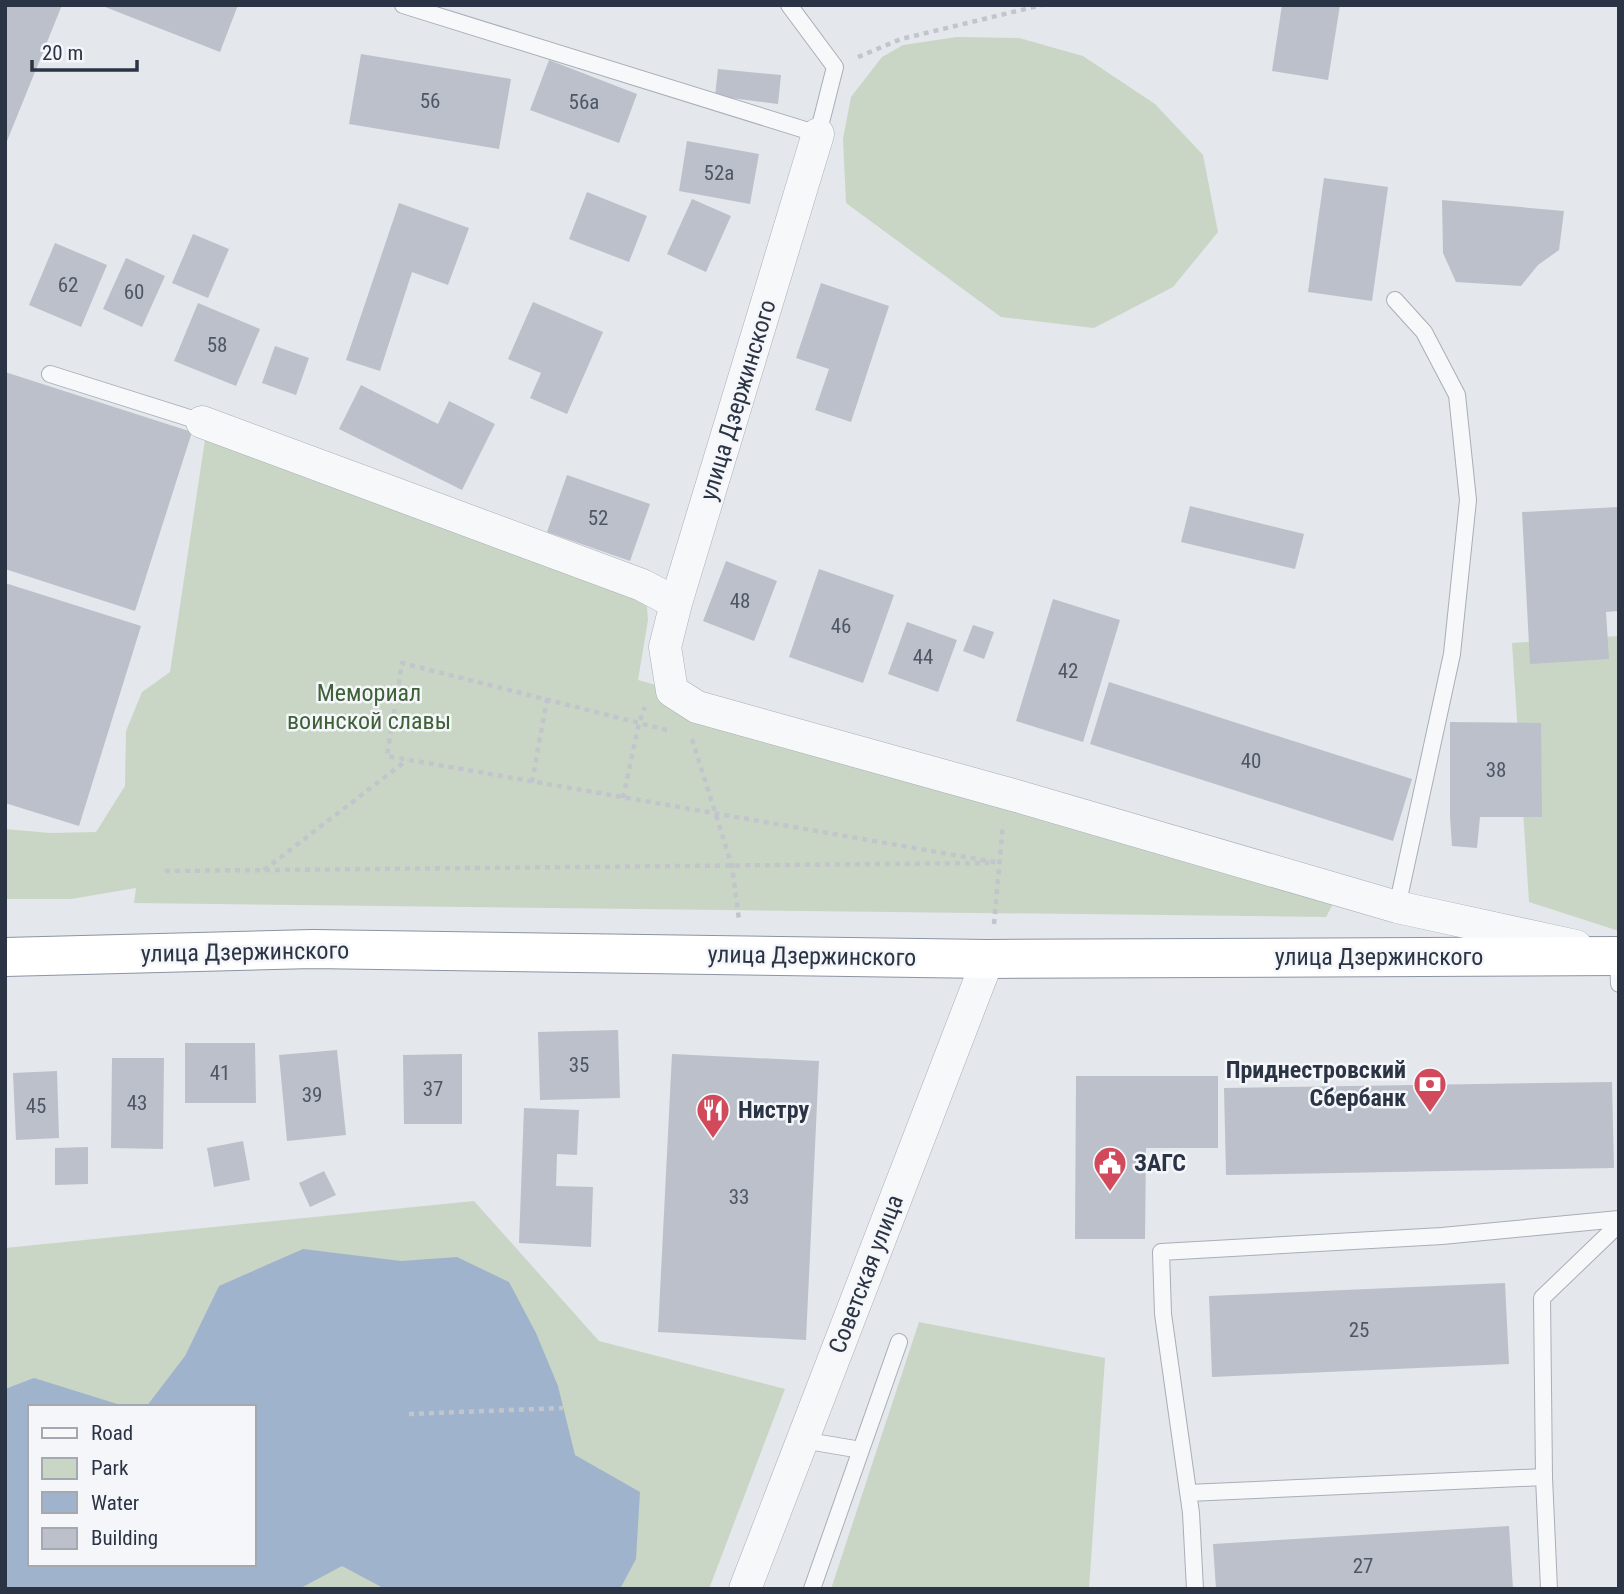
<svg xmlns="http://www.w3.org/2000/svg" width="1624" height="1594" font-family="'Roboto Condensed',sans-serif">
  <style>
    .green { fill: #c9d6c5; fill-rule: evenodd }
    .water { fill: #9fb4cc }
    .building { fill: #bbc0ca }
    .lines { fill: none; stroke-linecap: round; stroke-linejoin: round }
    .lane-casing { stroke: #a9aeb7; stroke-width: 18 }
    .street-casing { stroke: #a9aeb7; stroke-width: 33 }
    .highway-casing { stroke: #8b94a3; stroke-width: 40 }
    .path { stroke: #c2c5cb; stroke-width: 4.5; stroke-dasharray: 5 5; stroke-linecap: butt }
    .lane { stroke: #f7f8fa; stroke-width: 16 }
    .street { stroke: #f7f8fa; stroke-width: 32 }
    .highway { stroke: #fff; stroke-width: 38 }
    .labels { text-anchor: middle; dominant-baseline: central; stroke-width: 5; stroke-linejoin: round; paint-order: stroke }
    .number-label { font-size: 21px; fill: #4f5766 }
    .street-label { font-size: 24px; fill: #2b3445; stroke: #f4f6f9 }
    .park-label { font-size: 24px; fill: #3f6138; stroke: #f4f6f9 }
    .poi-label { font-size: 24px; font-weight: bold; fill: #2b3445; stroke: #f4f6f9; text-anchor: start }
  </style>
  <rect width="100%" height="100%" fill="#e4e7ec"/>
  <!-- green -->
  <path class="green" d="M 957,37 L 1019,38 L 1083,56 L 1155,104 L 1203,155 L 1218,232 L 1173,287 L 1094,328 L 1001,317 L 846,203 L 843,139 L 851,97 L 882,57 L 903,45 Z
    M 206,433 L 630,593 L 647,607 L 648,620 L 638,680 L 1233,846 L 1340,891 L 1326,917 L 134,903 L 136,888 L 71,899 L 5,899 L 5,829 L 50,833 L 96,832 L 125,786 L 126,731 L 142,692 L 170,672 Z
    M 1619,636 L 1619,931 L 1529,902 L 1512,643 Z
    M 474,1201 L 599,1341 L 785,1389 L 709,1589 L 5,1589 L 5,1248 ZM 30,1407 L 254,1407 L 254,1564 L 30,1564 Z
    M 919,1322 L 1105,1358 L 1089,1589 L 831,1589 Z"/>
  <!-- water -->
  <path class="water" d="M 303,1249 L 401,1261 L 457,1257 L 509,1282 L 536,1333 L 558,1386 L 575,1455 L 640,1492 L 636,1559 L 620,1589 L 385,1589 L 342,1566 L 299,1589 L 5,1589 L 5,1389 L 34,1378 L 127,1407 L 30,1407 L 30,1564 L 254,1564 L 254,1407 L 146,1407 L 185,1356 L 219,1286 Z"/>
  <!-- building -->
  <path class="building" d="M 5,5 L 62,5 L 5,146 Z
    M 100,5 L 238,5 L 220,52 Z
    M 1282,5 L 1340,5 L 1328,80 L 1272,71 Z
    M 361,54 L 511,79 L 499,149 L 349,124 Z
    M 549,60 L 637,94 L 619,143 L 530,110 Z
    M 718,69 L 781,75 L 778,104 L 715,96 Z
    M 687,141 L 759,154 L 750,204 L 679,191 Z
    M 1324,178 L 1388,187 L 1372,301 L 1308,292 Z
    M 587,192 L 647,216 L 629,262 L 569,239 Z
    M 692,199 L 731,216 L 706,272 L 667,254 Z
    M 1442,200 L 1564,211 L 1559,250 L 1538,265 L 1521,286 L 1456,282 L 1443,253 Z
    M 399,203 L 469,228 L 448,285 L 412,272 L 380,371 L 346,360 Z
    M 193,234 L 229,249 L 208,298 L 172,283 Z
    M 55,243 L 107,265 L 81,327 L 29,305 Z
    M 126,258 L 165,276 L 142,327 L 103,309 Z
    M 821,283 L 889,306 L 851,422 L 815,410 L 829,369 L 796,358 Z
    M 533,302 L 603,332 L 567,414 L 530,398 L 541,373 L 508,359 Z
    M 198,303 L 260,329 L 236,386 L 174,361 Z
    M 275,346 L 309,358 L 296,395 L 262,383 Z
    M 5,372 L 192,432 L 135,611 L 5,569 Z
    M 361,385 L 438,424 L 449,401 L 495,424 L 462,490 L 339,429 Z
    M 567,475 L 650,504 L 630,561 L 547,532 Z
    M 1190,506 L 1304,534 L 1295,569 L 1181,542 Z
    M 1619,507 L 1619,611 L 1606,612 L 1609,659 L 1530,664 L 1522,512 Z
    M 726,561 L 777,581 L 754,641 L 703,621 Z
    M 819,569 L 894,595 L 863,683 L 789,657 Z
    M 5,583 L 141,626 L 79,826 L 5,803 Z
    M 1053,599 L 1120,620 L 1083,742 L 1016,721 Z
    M 907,622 L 957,640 L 938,692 L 888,674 Z
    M 973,625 L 994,632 L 984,659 L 963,651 Z
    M 1109,682 L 1412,779 L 1393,841 L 1090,744 Z
    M 1450,722 L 1541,723 L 1542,817 L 1480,817 L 1477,848 L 1452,846 L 1450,817 Z
    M 618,1030 L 620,1098 L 540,1100 L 538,1032 Z
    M 185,1043 L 255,1043 L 256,1103 L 185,1103 Z
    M 337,1050 L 346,1135 L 287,1141 L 279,1055 Z
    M 462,1054 L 462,1124 L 404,1124 L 403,1055 Z
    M 672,1054 L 819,1061 L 806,1340 L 658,1332 Z
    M 112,1058 L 164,1058 L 163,1149 L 111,1148 Z
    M 57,1071 L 59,1138 L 16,1140 L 13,1073 Z
    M 1076,1076 L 1218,1076 L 1218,1148 L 1146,1148 L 1145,1239 L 1075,1239 Z
    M 1612,1082 L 1614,1168 L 1226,1175 L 1224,1088 Z
    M 524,1108 L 579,1110 L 577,1155 L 557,1154 L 556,1186 L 593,1187 L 591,1247 L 519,1243 Z
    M 243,1141 L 250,1180 L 214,1187 L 207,1148 Z
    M 88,1147 L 88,1184 L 55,1185 L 55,1148 Z
    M 324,1171 L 336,1195 L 310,1207 L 299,1183 Z
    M 1505,1283 L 1509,1364 L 1212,1377 L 1209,1296 Z
    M 1509,1526 L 1513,1589 L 1216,1589 L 1213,1544 Z"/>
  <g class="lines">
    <defs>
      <path id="lane" d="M 403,5 L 818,134 L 835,67 L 789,5
        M 1395,300 L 1424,332 L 1457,395 L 1468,500 L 1452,654 L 1397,907
        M 50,374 L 202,422
        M 1618,956 L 1619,984
        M 802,1440 L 861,1450
        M 1188,1493 L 1544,1477
        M 812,1589 L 899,1342
        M 1195,1589 L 1191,1513 L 1163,1314 L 1161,1252 L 1442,1236 L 1619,1219
        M 1549,1589 L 1544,1477 L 1542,1298 L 1619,1224"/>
      <path id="street" d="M 818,134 L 676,603 L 665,647 L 672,691 L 697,707 L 1013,795 L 1397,907 L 1576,946
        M 202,422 L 642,585 L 676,603
        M 745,1589 L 988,959"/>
      <path id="highway" d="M 5,957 L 313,949 L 988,959 L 1619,956"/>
    </defs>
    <!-- lane casing -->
    <use href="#lane" class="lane-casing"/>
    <!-- street casing -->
    <use href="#street" class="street-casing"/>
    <!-- highway casing -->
    <use href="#highway" class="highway-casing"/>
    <!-- path -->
    <path class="path" d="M 858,57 L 901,39 L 1042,5
      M 667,730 L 402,663 L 387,756 L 1000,863
      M 692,739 L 732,866 L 739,920
      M 532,782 L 547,699
      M 623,798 L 639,723 L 645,707
      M 264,870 L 407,760
      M 165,871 L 989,863
      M 994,924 L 1003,824
      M 409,1414 L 563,1408"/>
    <!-- lane -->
    <use href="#lane" class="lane"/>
    <!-- street -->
    <use href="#street" class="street"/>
    <!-- highway -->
    <use href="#highway" class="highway"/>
  </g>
  <!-- icons -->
  <defs>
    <symbol id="bank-pin" viewBox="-11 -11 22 30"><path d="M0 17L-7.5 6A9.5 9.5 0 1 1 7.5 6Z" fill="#d1495b" stroke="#f4f6f9"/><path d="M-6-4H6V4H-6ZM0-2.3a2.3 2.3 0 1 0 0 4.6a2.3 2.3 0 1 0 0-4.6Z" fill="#fff"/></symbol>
    <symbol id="restaurant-pin" viewBox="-11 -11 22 30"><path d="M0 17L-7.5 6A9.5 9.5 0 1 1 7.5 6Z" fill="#d1495b" stroke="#f4f6f9"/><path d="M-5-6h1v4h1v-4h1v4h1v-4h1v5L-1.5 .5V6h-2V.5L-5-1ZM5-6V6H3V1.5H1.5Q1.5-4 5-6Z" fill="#fff"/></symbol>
    <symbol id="civic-pin" viewBox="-11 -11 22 30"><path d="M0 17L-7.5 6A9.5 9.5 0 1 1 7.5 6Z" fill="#d1495b" stroke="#f4f6f9"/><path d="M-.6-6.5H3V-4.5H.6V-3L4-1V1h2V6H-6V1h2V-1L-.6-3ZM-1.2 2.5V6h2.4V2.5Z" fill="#fff"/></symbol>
  </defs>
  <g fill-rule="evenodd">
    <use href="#bank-pin" x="1411" y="1065" width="38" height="52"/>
    <use href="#restaurant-pin" x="694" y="1091" width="38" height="52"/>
    <use href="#civic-pin" x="1091" y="1144" width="38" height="52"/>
  </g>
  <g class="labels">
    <!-- number labels -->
    <g class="number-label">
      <text x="430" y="101">56</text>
      <text x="584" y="102">56а</text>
      <text x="719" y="173">52а</text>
      <text x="68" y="285">62</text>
      <text x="134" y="292">60</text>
      <text x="217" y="345">58</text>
      <text x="598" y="518">52</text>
      <text x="740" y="601">48</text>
      <text x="841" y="626">46</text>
      <text x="923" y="657">44</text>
      <text x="1068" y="671">42</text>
      <text x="1251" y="761">40</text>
      <text x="1496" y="770">38</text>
      <text x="579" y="1065">35</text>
      <text x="220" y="1073">41</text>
      <text x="433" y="1089">37</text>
      <text x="312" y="1095">39</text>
      <text x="137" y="1103">43</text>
      <text x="36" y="1106">45</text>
      <text x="739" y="1197">33</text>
      <text x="1359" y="1330">25</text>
      <text x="1363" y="1566">27</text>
    </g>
    <!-- street labels -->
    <g class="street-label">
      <text transform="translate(738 400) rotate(-73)">улица Дзержинского</text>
      <text transform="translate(245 952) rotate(-1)">улица Дзержинского</text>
      <text transform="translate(812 956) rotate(1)">улица Дзержинского</text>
      <text x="1379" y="957">улица Дзержинского</text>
      <text transform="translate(866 1274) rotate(-69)">Советская улица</text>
    </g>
    <!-- park labels -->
    <g class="park-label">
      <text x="369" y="693">Мемориал<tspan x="369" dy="28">воинской славы</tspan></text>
    </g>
    <!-- poi labels -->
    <g class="poi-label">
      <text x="1406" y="1070" text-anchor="end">Приднестровский<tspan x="1406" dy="28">Сбербанк</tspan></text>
      <text x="738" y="1110">Нистру</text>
      <text x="1134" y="1163">ЗАГС</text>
    </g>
  </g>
  <!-- border -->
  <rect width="1624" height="1594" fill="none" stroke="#2b3445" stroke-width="14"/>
  <!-- legend -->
  <rect x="28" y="1405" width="228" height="161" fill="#f4f6f9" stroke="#a4a8b1" stroke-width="2"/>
  <rect x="42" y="1428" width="35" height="10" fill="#f7f8fa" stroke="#a4a8b1" stroke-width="2"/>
  <text x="91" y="1440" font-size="21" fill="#2b3445">Road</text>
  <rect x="42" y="1458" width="35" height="21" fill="#c9d6c5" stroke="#a4a8b1" stroke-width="2"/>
  <text x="91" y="1475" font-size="21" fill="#2b3445">Park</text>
  <rect x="42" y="1492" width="35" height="21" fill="#9fb4cc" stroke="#a4a8b1" stroke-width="2"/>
  <text x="91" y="1510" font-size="21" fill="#2b3445">Water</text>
  <rect x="42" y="1528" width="35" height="21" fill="#bbc0ca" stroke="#a4a8b1" stroke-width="2"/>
  <text x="91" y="1545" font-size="21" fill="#2b3445">Building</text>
  <!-- scale -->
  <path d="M32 60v10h105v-10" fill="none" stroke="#2b3445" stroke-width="3.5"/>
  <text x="42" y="60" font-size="21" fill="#2b3445" stroke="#f4f6f9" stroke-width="5" paint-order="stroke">20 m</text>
</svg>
